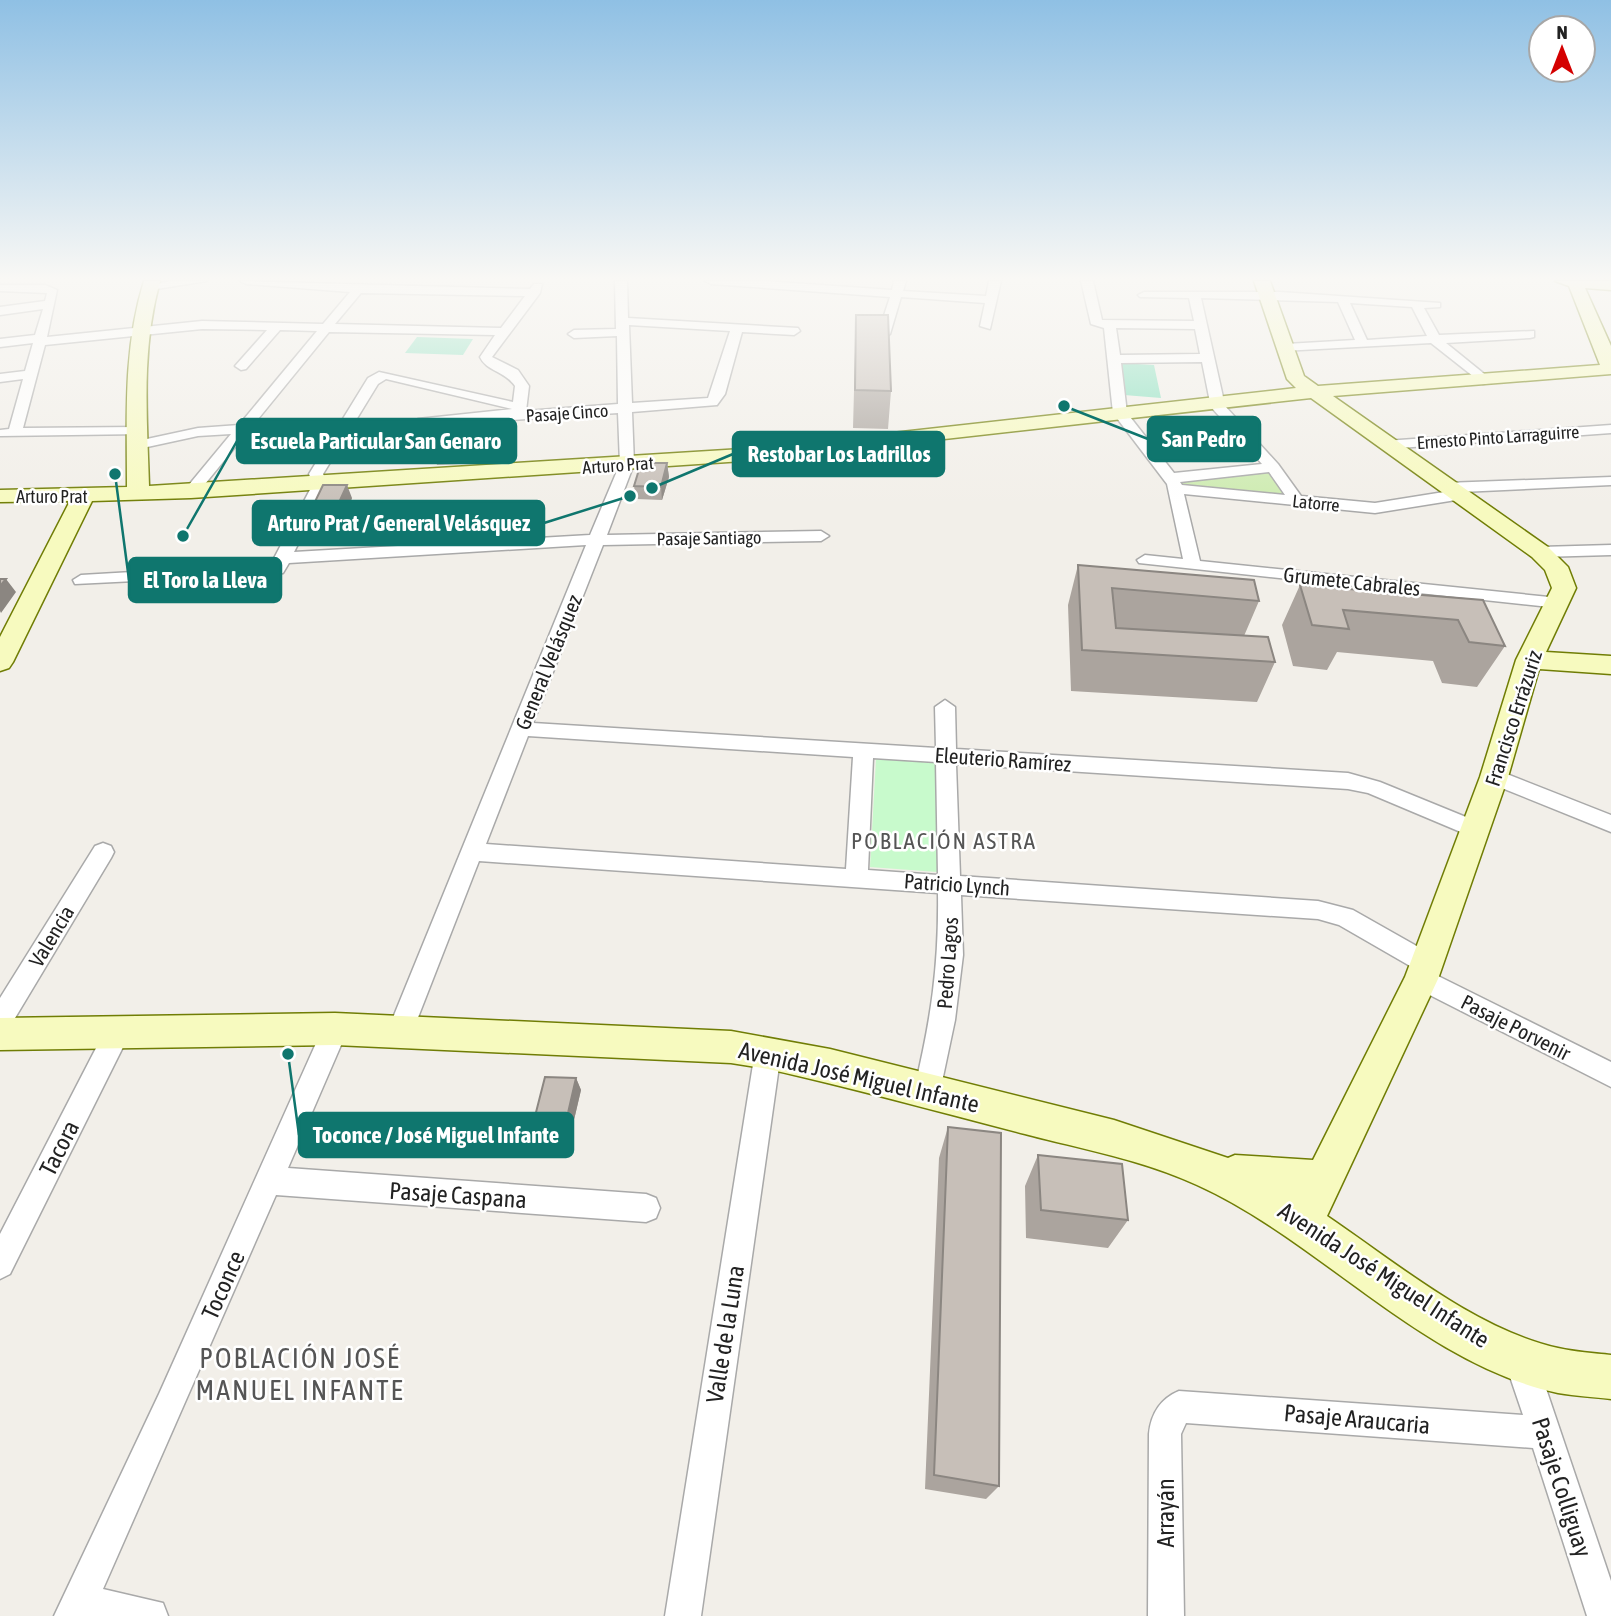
<svg xmlns="http://www.w3.org/2000/svg" width="1611" height="1616" font-family="'Asap Condensed',sans-serif">
  <style>
    .grass { fill: #cdebb0 }
    .park { fill: #c8facc }
    .pitch { fill: #88e0be }
    .lines { fill: none; stroke-linecap: round; stroke-linejoin: round }
    .street-casing { stroke: #a9a9a9; stroke-width: 3 }
    .secondary-casing { stroke: #707d05; stroke-width: 3 }
    .street { fill: #fff; fill-rule: evenodd }
    .secondary { fill: #f7fabf; fill-rule: evenodd }
    .wall { fill: #aba49e }
    .shaded-wall { fill: #8b8681 }
    .building { fill: #c7bfb8; stroke: #8b8681; stroke-width: 2 }
    .labels { text-anchor: middle; dominant-baseline: central; stroke-width: 5; stroke-linejoin: round; paint-order: stroke }
    .far-street-label { font-size: 18px; fill: #222; stroke: #fff }
    .street-label { font-size: 21px; fill: #222; stroke: #fff }
    .neighbourhood-label { font-size: 23px; letter-spacing: 2px; fill: #555; stroke: #fff }
    .near-street-label { font-size: 24px; fill: #222; stroke: #fff }
    .near-neighbourhood-label { font-size: 28px; letter-spacing: 2px; fill: #555; stroke: #fff }
    .leader { fill: none; stroke: #0f766e; stroke-width: 2.5 }
    .callout-dot { fill: #0f766e; stroke: #fff; stroke-width: 2.5 }
    .callout { fill: #0f766e; stroke: #0f766e; stroke-width: 2.5 }
    .callout-label { font-size: 23px; text-anchor: middle; font-weight: bold; fill: #fff }
  </style>
  <rect width="100%" height="100%" fill="#f2efe9"/>
  <!-- grass -->
  <path class="grass" d="M 1270,471 L 1286,496 L 1183,486 L 1181,481 Z"/>
  <!-- park -->
  <path class="park" d="M 876,759 L 937,763 L 937,872 L 870,867 Z"/>
  <!-- pitch -->
  <path class="pitch" d="M 417,337 L 473,339 L 463,355 L 405,353 Z
    M 1120,363 L 1154,365 L 1161,398 L 1124,395 Z"/>
  <g class="lines">
    <defs>
      <path id="street" d="M 170,281 L 207,281 L 150,290 L 144,287 Z
        M 240,281 L 530,289 L 534,284 L 542,284 L 540,293 L 492,357 L 518,370 L 529,386 L 526,411 L 618,404 L 617,336 L 574,338 L 568,334 L 574,330 L 616,329 L 615,281 L 627,281 L 628,318 L 798,328 L 800,331 L 794,335 L 742,332 L 725,394 L 717,405 L 632,412 L 634,464 L 607,535 L 821,531 L 829,536 L 821,541 L 603,545 L 533,723 L 936,748 L 935,707 L 945,700 L 955,707 L 956,749 L 1348,773 L 1380,782 L 1483,824 L 1486,830 L 1483,836 L 1475,838 L 1368,793 L 1348,789 L 956,764 L 960,876 L 1318,901 L 1353,910 L 1436,957 L 1440,964 L 1432,973 L 1611,1062 L 1611,1087 L 1412,986 L 1409,979 L 1417,970 L 1339,925 L 1318,919 L 961,895 L 963,955 L 955,1020 L 940,1091 L 936,1100 L 927,1103 L 918,1100 L 914,1091 C 931,1019 939,967 938,893 L 479,861 L 410,1038 L 401,1041 L 392,1038 L 388,1030 L 586,545 L 289,563 L 283,573 L 277,574 L 75,584 L 73,580 L 81,575 L 271,564 L 313,484 L 309,474 L 368,378 L 379,372 L 513,402 L 515,386 C 505,371 486,371 480,357 L 495,335 L 329,332 L 196,495 L 191,497 L 183,492 L 231,434 L 198,436 L 138,449 L 131,445 L 133,442 L 198,428 L 239,425 L 317,331 L 280,330 L 246,369 L 241,370 L 235,366 L 267,330 L 202,329 L 45,345 L 23,428 L 138,427 L 145,431 L 143,434 L 0,436 L 0,430 L 9,429 L 23,379 L 0,382 L 0,374 L 25,371 L 33,343 L 0,347 L 0,339 L 35,335 L 43,309 L 0,315 L 0,307 L 45,301 L 47,293 L 0,291 L 0,285 L 45,285 L 57,290 L 47,337 L 202,321 L 323,324 L 350,292 L 246,284 ZM 361,293 L 525,296 L 501,328 L 335,324 ZM 629,325 L 730,331 L 708,398 L 632,403 ZM 386,379 L 512,409 L 418,419 L 418,425 L 423,426 L 618,413 L 620,464 L 590,535 L 294,552 L 329,484 L 323,474 L 378,384 ZM 528,736 L 853,757 L 846,869 L 486,844 ZM 873,758 L 936,762 L 938,875 L 868,870 Z
        M 705,281 L 764,281 L 892,290 L 894,281 L 906,281 L 903,291 L 986,296 L 989,281 L 1001,281 L 990,329 L 980,326 L 985,303 L 901,297 L 890,334 L 884,338 L 878,334 L 890,297 L 711,284 Z
        M 1081,281 L 1093,281 L 1102,320 L 1194,321 L 1189,298 L 1140,297 L 1138,295 L 1144,292 L 1280,292 L 1440,303 L 1440,307 L 1424,308 L 1439,335 L 1534,331 L 1534,337 L 1530,338 L 1446,343 L 1488,377 L 1488,383 L 1483,384 L 1431,343 L 1282,351 L 1280,348 L 1286,344 L 1355,340 L 1338,302 L 1201,298 L 1225,406 L 1278,464 L 1301,496 L 1375,503 L 1444,492 L 1437,488 L 1445,483 L 1611,477 L 1611,485 L 1461,492 L 1461,498 L 1456,500 L 1375,513 L 1184,494 L 1200,561 L 1559,598 L 1568,603 L 1559,608 L 1139,563 L 1137,560 L 1145,555 L 1183,559 L 1167,484 L 1113,413 L 1104,328 L 1091,324 ZM 1350,303 L 1412,307 L 1427,336 L 1367,340 ZM 1116,328 L 1195,329 L 1200,354 L 1120,355 ZM 1202,362 L 1211,407 L 1262,464 L 1174,473 L 1127,413 L 1121,363 ZM 1269,472 L 1285,495 L 1182,485 L 1180,482 Z
        M 1611,425 L 1611,433 L 1385,449 L 1378,445 L 1385,441 Z
        M 1611,545 L 1611,555 L 1540,557 L 1532,552 L 1540,547 Z
        M 1494,769 L 1611,815 L 1611,832 L 1487,782 L 1484,777 L 1487,772 Z
        M 103,843 L 111,846 L 114,852 L 111,858 L 9,1028 L 0,1031 L 0,998 L 95,846 Z
        M 335,1018 L 344,1021 L 348,1029 L 288,1168 L 646,1194 L 656,1198 L 660,1208 L 656,1218 L 646,1222 L 276,1195 L 103,1589 L 163,1603 L 168,1616 L 54,1616 L 159,1394 L 326,1021 Z
        M 118,1020 L 127,1023 L 131,1031 L 10,1274 L 0,1279 L 0,1234 L 109,1023 Z
        M 768,1040 L 777,1044 L 781,1052 L 701,1616 L 665,1616 L 755,1052 L 759,1044 Z
        M 1520,1343 L 1531,1348 L 1536,1359 L 1611,1581 L 1611,1616 L 1587,1616 L 1533,1448 L 1186,1423 L 1181,1434 L 1184,1616 L 1148,1616 L 1149,1434 C 1151,1414 1160,1399 1179,1391 L 1523,1415 L 1504,1359 L 1509,1348 Z"/>
      <path id="secondary" d="M 144,281 L 160,281 C 141,349 147,417 149,486 L 758,448 L 1296,388 L 1287,379 L 1254,281 L 1270,281 L 1304,376 L 1318,386 L 1600,365 L 1569,286 L 1555,281 L 1611,281 L 1611,290 L 1585,288 L 1611,346 L 1611,374 L 1333,396 L 1548,547 L 1568,567 L 1576,588 L 1546,652 L 1611,656 L 1611,674 L 1539,669 L 1508,777 L 1438,979 L 1327,1216 C 1395,1262 1476,1330 1558,1348 C 1575,1352 1594,1353 1611,1355 L 1611,1399 C 1594,1397 1576,1396 1558,1393 C 1422,1364 1321,1241 1197,1185 C 1143,1160 1082,1149 1025,1134 C 939,1112 854,1088 768,1069 L 731,1063 L 335,1045 L 0,1050 L 0,1018 L 335,1013 L 731,1031 L 830,1049 L 1114,1120 L 1228,1158 L 1235,1155 L 1313,1160 L 1405,977 L 1480,777 L 1516,660 L 1552,588 L 1545,570 L 1532,557 L 1311,398 L 758,460 L 191,498 L 92,501 L 13,662 L 9,668 L 0,671 L 0,637 L 70,501 L 0,502 L 0,490 L 127,487 C 127,417 123,349 144,281 Z"/>
    </defs>
    <!-- street casing -->
    <use href="#street" class="street-casing"/>
    <!-- secondary casing -->
    <use href="#secondary" class="secondary-casing"/>
    <!-- street -->
    <use href="#street" class="street"/>
    <!-- secondary -->
    <use href="#secondary" class="secondary"/>
  </g>
  <!-- wall -->
  <path class="wall" d="M 856,315 L 891,391 L 888,429 L 853,428 Z
    M 462,442 L 459,464 L 437,465 L 433,452 Z
    M 667,463 L 669,477 L 662,500 L 636,499 L 634,486 Z
    M 352,498 L 342,523 L 317,524 L 311,510 Z
    M 1078,565 L 1259,601 L 1244,636 L 1275,662 L 1257,702 L 1071,691 L 1068,605 Z
    M 1300,585 L 1483,600 L 1505,646 L 1477,687 L 1442,683 L 1433,661 L 1337,652 L 1327,670 L 1293,666 L 1282,625 Z
    M 576,1078 L 581,1090 L 570,1137 L 539,1135 L 533,1124 Z
    M 948,1127 L 999,1486 L 986,1499 L 925,1489 L 939,1158 Z
    M 1038,1155 L 1128,1220 L 1108,1248 L 1026,1238 L 1025,1186 Z"/>
  <!-- shaded-wall -->
  <path class="shaded-wall" d="M 458,429 L 462,442 L 459,464 L 455,451 Z
    M 667,463 L 669,477 L 662,500 L 661,487 Z
    M 347,485 L 352,498 L 342,523 L 336,509 Z
    M 6,579 L 16,592 L 1,613 L 0,611 L 0,586 Z
    M 576,1078 L 581,1090 L 570,1137 L 565,1126 Z"/>
  <!-- building -->
  <path class="building" d="M 856,315 L 888,315 L 891,391 L 855,390 Z
    M 641,463 L 667,463 L 661,487 L 634,486 Z
    M 323,485 L 347,485 L 336,509 L 311,510 Z
    M 1078,565 L 1254,580 L 1259,601 L 1112,588 L 1116,628 L 1268,637 L 1275,662 L 1082,650 Z
    M 0,579 L 6,579 L 0,586 Z
    M 1300,585 L 1483,600 L 1505,646 L 1469,642 L 1458,620 L 1343,610 L 1349,629 L 1312,625 Z
    M 545,1077 L 576,1078 L 565,1126 L 533,1124 Z
    M 948,1127 L 1001,1133 L 999,1486 L 934,1475 Z
    M 1038,1155 L 1122,1164 L 1128,1220 L 1041,1210 Z"/>
  <!-- sky -->
  <linearGradient id="sky" x2="0" y2="1"><stop stop-color="#8fc0e4"/><stop offset="0.55" stop-color="#f9f8f5"/><stop offset="1" stop-color="#f9f8f5" stop-opacity="0"/></linearGradient>
  <rect width="1611" height="507" fill="url(#sky)"/>
  <g class="labels">
    <!-- far-street labels -->
    <g class="far-street-label">
      <text transform="translate(567 413) rotate(-4)">Pasaje Cinco</text>
      <text transform="translate(1498 437) rotate(-4)">Ernesto Pinto Larraguirre</text>
      <text transform="translate(618 465) rotate(-4)">Arturo Prat</text>
      <text x="52" y="496">Arturo Prat</text>
      <text transform="translate(1316 503) rotate(6)">Latorre</text>
      <text transform="translate(709 538) rotate(-1)">Pasaje Santiago</text>
    </g>
    <!-- street labels -->
    <g class="street-label">
      <text transform="translate(1352 581) rotate(6)">Grumete Cabrales</text>
      <text transform="translate(548 662) rotate(-68)">General Velásquez</text>
      <text transform="translate(1513 718) rotate(-72)">Francisco Errázuriz</text>
      <text transform="translate(1003 759) rotate(4)">Eleuterio Ramírez</text>
      <text transform="translate(957 884) rotate(4)">Patricio Lynch</text>
      <text transform="translate(51 936) rotate(-59)">Valencia</text>
      <text transform="translate(947 963) rotate(-86)">Pedro Lagos</text>
      <text transform="translate(1516 1027) rotate(27)">Pasaje Porvenir</text>
    </g>
    <!-- neighbourhood labels -->
    <g class="neighbourhood-label">
      <text x="944" y="841">POBLACIÓN ASTRA</text>
    </g>
    <!-- near-street labels -->
    <g class="near-street-label">
      <text transform="translate(859 1077) rotate(13)">Avenida José Miguel Infante</text>
      <text transform="translate(59 1148) rotate(-63)">Tacora</text>
      <text transform="translate(458 1195) rotate(4)">Pasaje Caspana</text>
      <text transform="translate(1384 1275) rotate(33)">Avenida José Miguel Infante</text>
      <text transform="translate(223 1285) rotate(-66)">Toconce</text>
      <text transform="translate(725 1334) rotate(-81)">Valle de la Luna</text>
      <text transform="translate(1357 1419) rotate(5)">Pasaje Araucaria</text>
      <text transform="translate(1562 1487) rotate(72)">Pasaje Colliguay</text>
      <text transform="translate(1165 1513) rotate(-90)">Arrayán</text>
    </g>
    <!-- near-neighbourhood labels -->
    <g class="near-neighbourhood-label">
      <text x="300" y="1358">POBLACIÓN JOSÉ<tspan x="300" dy="32">MANUEL INFANTE</tspan></text>
    </g>
  </g>
  <!-- callouts -->
  <path class="leader" d="M1064 406L1148 439M183 536L237 441M652 488L733 454M630 496L544 523M115 474L129 580M288 1054L299 1135"/>
  <g class="callout-dot">
    <circle cx="1064" cy="406" r="7"/>
    <circle cx="183" cy="536" r="7"/>
    <circle cx="652" cy="488" r="7"/>
    <circle cx="630" cy="496" r="7"/>
    <circle cx="115" cy="474" r="7"/>
    <circle cx="288" cy="1054" r="7"/>
  </g>
  <g class="callout">
    <rect x="1148" y="417" width="112" height="44" rx="7"/>
    <rect x="237" y="419" width="279" height="44" rx="7"/>
    <rect x="733" y="432" width="211" height="44" rx="7"/>
    <rect x="253" y="501" width="291" height="44" rx="7"/>
    <rect x="129" y="558" width="152" height="44" rx="7"/>
    <rect x="299" y="1113" width="274" height="44" rx="7"/>
  </g>
  <g class="callout-label">
    <text x="1204" y="447">San Pedro</text>
    <text x="376" y="449">Escuela Particular San Genaro</text>
    <text x="839" y="462">Restobar Los Ladrillos</text>
    <text x="399" y="531">Arturo Prat / General Velásquez</text>
    <text x="205" y="588">El Toro la Lleva</text>
    <text x="436" y="1143">Toconce / José Miguel Infante</text>
  </g>
  <!-- north arrow -->
  <g transform="translate(1562 49)"><circle r="33" fill="#ffffff" stroke="#a7a7a7" stroke-width="2"/>
  <path d="M0-5L12 26L0 18L-12 26Z" fill="#d40000"/>
  <text y="-10" font-size="19" font-weight="bold" text-anchor="middle" fill="#222222">N</text>
  </g>
</svg>
